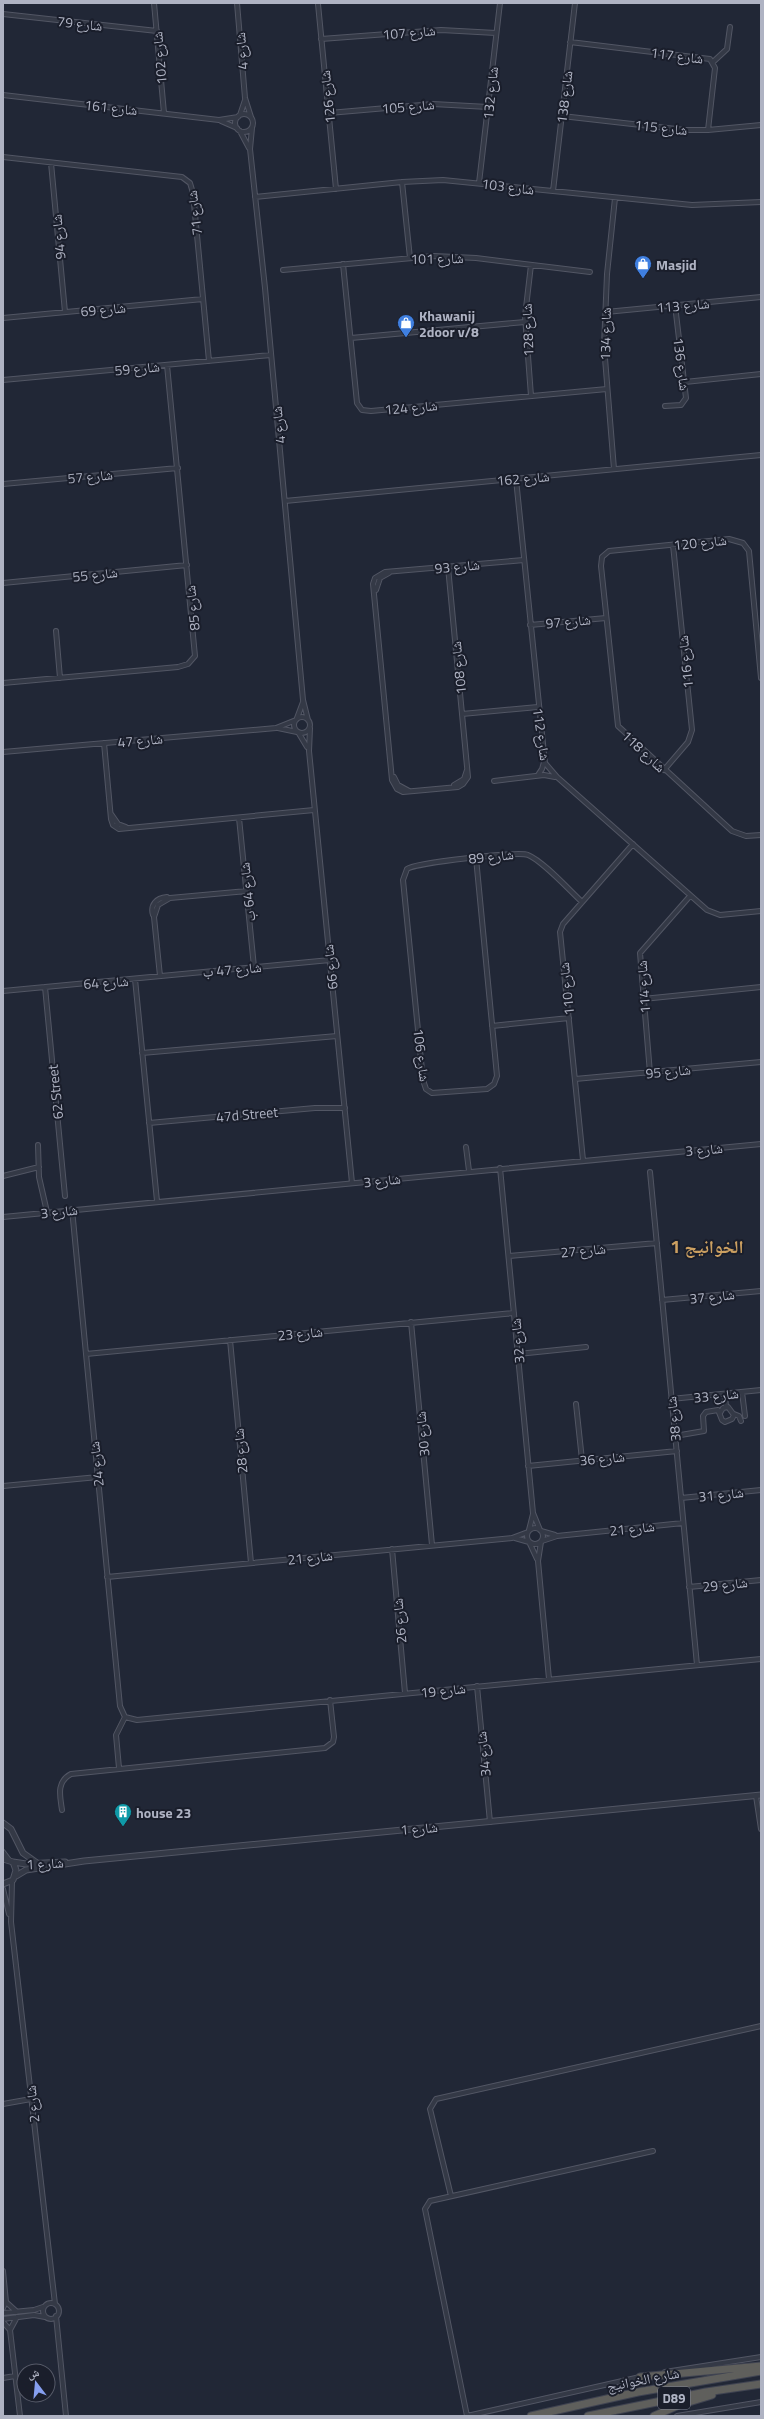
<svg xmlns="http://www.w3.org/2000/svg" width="764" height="2419" font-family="'Titillium Web','Noto Naskh Arabic',sans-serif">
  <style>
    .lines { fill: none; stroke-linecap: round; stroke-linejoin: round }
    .minor-casing { stroke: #525664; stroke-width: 6 }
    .tertiary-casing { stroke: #525664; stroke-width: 7 }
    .trunk-casing { stroke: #3f4351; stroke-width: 9 }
    .minor { stroke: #343946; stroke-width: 4 }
    .tertiary { stroke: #343946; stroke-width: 5 }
    .trunk { stroke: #5f5f5c; stroke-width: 7 }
    .labels { text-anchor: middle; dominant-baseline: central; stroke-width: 4; stroke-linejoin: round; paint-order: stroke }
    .shield { fill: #1a1e2b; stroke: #828695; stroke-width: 1 }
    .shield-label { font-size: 13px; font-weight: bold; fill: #afb3c3 }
    .street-label { font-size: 14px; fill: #afb3c3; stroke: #1a1e2b }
    .poi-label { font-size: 14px; font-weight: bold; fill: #afb3c3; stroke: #1a1e2b; text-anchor: start }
    .district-label { font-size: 18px; font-weight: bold; fill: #cca061; stroke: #1a1e2b }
  </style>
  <rect width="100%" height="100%" fill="#212736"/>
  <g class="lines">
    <defs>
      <path id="minor" d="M 154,3 L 164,113
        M 237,3 L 245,98 L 251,117
        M 318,4 L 336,189
        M 3,14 L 157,31
        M 321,39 L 441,30 L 496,33
        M 570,42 L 710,59 L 715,68 L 708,130
        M 713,62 L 727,49 L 730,27
        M 3,95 L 219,120 L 238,117
        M 329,113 L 433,104 L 488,107
        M235 123a9 9 0 1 1 18 0a9 9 0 1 1-18 0Z
        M 240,115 L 245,100
        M 562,116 L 685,130 L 708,130 L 761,125
        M 221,121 L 237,128
        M 252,128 L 250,149 L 265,288 L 303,700 L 308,720
        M 240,131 L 249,148
        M 3,157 L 182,177 L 190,183 L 193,193 L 209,361
        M 51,163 L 65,312
        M 402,182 L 410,258
        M 479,183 L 500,3
        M 553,191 L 575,3
        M 255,197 L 402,182 L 443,180 L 692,205 L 761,202
        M 343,264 L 357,403 L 362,410 L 371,411 L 607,389
        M 531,265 L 525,316 L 531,396
        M 283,270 L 434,256 L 476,258 L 590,272
        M 606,312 L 761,297
        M 3,318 L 203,299
        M 351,338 L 525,322
        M 3,380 L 271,355
        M 685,382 L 761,374
        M 665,406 L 681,405 L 686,398 L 675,305
        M 614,469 L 604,346 L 607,274 L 615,198
        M 516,479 L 545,763 L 557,777 L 707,910 L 720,915 L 761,911
        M 3,484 L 178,468
        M 285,501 L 761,455
        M 448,567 L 468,777 L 463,784 L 458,787 L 403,792 L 397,789 L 392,780 L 373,584 L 375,578 L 385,572 L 524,560
        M 3,583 L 187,565
        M 376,590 L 380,578 L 389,573
        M 530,625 L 606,618
        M 56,631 L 60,678
        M 761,678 L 749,551 L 743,543 L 729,539 L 609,551 L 602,557 L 601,566 L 618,726 L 732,831 L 746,836 L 761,835
        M 3,683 L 178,667 L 188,664 L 195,656 L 167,365
        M 462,714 L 538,707
        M294 725a8 8 0 1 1 16 0a8 8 0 1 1-16 0Z
        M 297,718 L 303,702
        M 278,728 L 297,732
        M 310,728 L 309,751 L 352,1183
        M 298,732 L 307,747
        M 104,743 L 111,819 L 113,825 L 119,829 L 314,810
        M 3,752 L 276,728 L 296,720
        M 664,770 L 688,742 L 692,730 L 673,545
        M 538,775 L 542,769 L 544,762
        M 394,777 L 398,785 L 409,791
        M 494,781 L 544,775 L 555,777
        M 454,785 L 464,779 L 467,770
        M 111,814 L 118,824 L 126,827
        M 239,818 L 254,967
        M 476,858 L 497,1076 L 494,1084 L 487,1089 L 432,1093 L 426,1089 L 423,1080 L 403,880 L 407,869 C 414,863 519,851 528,855 C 543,861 569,890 582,902
        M 153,915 C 150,905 156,898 167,897
        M 160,976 L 154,917 L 158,905 L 170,898 L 247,891
        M 135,979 L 157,1201
        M 45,987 L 65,1196
        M 3,991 L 330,960
        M 643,999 L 761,987
        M 492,1026 L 569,1018
        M 142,1053 L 337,1036
        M 650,1073 L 640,953 L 690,896
        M 575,1079 L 761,1062
        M 149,1123 L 315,1108 L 345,1108
        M 38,1145 L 39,1177 L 47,1212
        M 466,1147 L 469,1171
        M 583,1160 L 560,932 L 563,924 L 633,844
        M 500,1168 L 533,1513 L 540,1530
        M 650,1172 L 697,1665
        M 3,1176 L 39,1167
        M 72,1209 L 120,1706 L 125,1717 L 137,1720 L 761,1659
        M 3,1217 L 761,1144
        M 509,1256 L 657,1243
        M 662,1300 L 761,1291
        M 411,1322 L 432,1545
        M 230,1340 L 251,1563
        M 86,1354 L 514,1313
        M 518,1354 L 586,1347
        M 742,1392 L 745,1416
        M 725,1394 L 726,1407
        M 671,1399 L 761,1390
        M 576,1404 L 582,1460
        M 734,1414 L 739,1416 L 741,1421
        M 675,1436 L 704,1431 L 703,1416 L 706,1412 L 718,1410 L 722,1420 L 725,1422 L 732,1419 L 734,1415 L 728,1407 L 723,1408 L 720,1413
        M 528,1466 L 677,1451
        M 3,1486 L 98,1477
        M 681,1498 L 761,1490
        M527 1536a8 8 0 1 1 16 0a8 8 0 1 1-16 0Z
        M 529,1530 L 533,1514
        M 541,1531 L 555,1535
        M 515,1538 L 529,1542
        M 542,1541 L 557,1536 L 683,1523
        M 541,1542 L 538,1561 L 549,1679
        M 530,1544 L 537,1559
        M 392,1549 L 405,1693
        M 107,1577 L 512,1538 L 528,1532
        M 689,1587 L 761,1580
        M 477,1686 L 490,1822
        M 119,1768 L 116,1735 L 125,1717
        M 756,1796 L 761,1829
        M 62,1810 C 60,1796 56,1782 71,1774 L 325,1748 L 333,1742 L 334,1737 L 330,1700
        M 3,1852 L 9,1860
        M 12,1881 L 11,1922 L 55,2304
        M 3,1889 L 9,1914
        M 3,2104 L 31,2099
        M 451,2196 L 430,2109 L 436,2099 L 761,2026
        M 3,2271 L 6,2302 L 17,2312
        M43 2311a8 8 0 1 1 16 0a8 8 0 1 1-16 0Z
        M 3,2308 L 6,2302
        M 3,2313 L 34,2310 L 43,2307
        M 56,2316 L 66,2416
        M 17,2317 L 10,2330 L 20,2416
        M 3,2319 L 34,2315 L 45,2317
        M 3,2322 L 10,2330
        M 665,2372 L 761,2357
        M 640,2377 L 467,2416 L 425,2209 L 430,2201 L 653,2151
        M 3,2378 L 15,2376
        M 677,2416 L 761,2402"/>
      <path id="tertiary" d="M 3,1823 L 11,1829 L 23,1853 L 37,1863
        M 3,1859 L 13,1862 L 16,1870 L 13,1880 L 3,1884
        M 13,1862 L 26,1864 L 65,1862
        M 16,1876 L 26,1870 L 84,1861 L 761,1795"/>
      <path id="trunk" d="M 640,2377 L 761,2366
        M 531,2416 L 638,2392 L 761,2371
        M 588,2416 L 706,2392 L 761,2384
        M 654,2416 L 679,2405 L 712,2395"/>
    </defs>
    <!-- minor casing -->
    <use href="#minor" class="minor-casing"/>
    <!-- tertiary casing -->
    <use href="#tertiary" class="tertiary-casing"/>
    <!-- trunk casing -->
    <use href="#trunk" class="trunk-casing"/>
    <!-- minor -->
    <use href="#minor" class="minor"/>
    <!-- tertiary -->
    <use href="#tertiary" class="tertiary"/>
    <!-- trunk -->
    <use href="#trunk" class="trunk"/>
  </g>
  <!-- icons -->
  <defs>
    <symbol id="shop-pin" viewBox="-11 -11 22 30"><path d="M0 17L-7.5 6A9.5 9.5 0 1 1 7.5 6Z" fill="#3f7fe0" stroke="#1a1e2b"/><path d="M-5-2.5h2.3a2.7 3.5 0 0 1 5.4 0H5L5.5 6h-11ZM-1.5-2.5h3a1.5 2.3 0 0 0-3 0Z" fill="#fff"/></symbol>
    <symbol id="building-pin" viewBox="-11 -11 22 30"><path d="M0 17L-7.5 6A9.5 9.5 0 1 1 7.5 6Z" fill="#0f9aa8" stroke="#1a1e2b"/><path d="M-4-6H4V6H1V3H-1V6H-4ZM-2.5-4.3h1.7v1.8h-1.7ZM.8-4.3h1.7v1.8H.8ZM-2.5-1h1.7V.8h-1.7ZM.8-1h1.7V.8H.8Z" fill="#fff"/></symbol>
  </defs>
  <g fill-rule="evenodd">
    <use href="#shop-pin" x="633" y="254" width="20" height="27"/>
    <use href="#shop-pin" x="396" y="313" width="20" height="27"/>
    <use href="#building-pin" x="113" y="1802" width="20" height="27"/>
  </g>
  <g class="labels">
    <!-- shield labels -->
    <rect class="shield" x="658" y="2387" width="32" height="22" rx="3"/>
    <g class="shield-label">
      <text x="674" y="2398">D89</text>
    </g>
    <!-- street labels -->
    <g class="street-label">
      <text transform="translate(80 23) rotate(6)">شارع 79</text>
      <text transform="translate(409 32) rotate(-5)">شارع 107</text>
      <text transform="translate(241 51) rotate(-95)">شارع 4</text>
      <text transform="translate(677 55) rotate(7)">شارع 117</text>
      <text transform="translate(159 58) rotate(-95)">شارع 102</text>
      <text transform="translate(490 93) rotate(-84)">شارع 132</text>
      <text transform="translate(327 97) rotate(-96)">شارع 126</text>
      <text transform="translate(564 97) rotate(-83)">شارع 138</text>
      <text transform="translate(408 106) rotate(-5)">شارع 105</text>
      <text transform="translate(111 107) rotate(6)">شارع 161</text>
      <text transform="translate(661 127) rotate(6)">شارع 115</text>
      <text transform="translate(508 186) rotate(7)">شارع 103</text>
      <text transform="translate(194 213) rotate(-97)">شارع 71</text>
      <text transform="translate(58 237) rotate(-95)">شارع 94</text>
      <text transform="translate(437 258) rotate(-1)">شارع 101</text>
      <text transform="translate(683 305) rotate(-5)">شارع 113</text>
      <text transform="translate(103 309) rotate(-5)">شارع 69</text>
      <text transform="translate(527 330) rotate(-92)">شارع 128</text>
      <text transform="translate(605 334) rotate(-89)">شارع 134</text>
      <text transform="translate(682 364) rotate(83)">شارع 136</text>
      <text transform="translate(137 368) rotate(-5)">شارع 59</text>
      <text transform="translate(411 407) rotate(-5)">شارع 124</text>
      <text transform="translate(278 425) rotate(-96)">شارع 4</text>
      <text transform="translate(90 476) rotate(-5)">شارع 57</text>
      <text transform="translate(523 478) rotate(-5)">شارع 162</text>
      <text transform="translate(700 542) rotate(-6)">شارع 120</text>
      <text transform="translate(457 566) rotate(-5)">شارع 93</text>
      <text transform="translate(95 574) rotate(-6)">شارع 55</text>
      <text transform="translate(192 608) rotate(-96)">شارع 85</text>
      <text transform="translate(568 621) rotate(-5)">شارع 97</text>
      <text transform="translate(685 662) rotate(-96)">شارع 116</text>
      <text transform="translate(458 668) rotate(-96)">شارع 108</text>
      <text transform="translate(542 734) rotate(82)">شارع 112</text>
      <text transform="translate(140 740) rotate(-5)">شارع 47</text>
      <text transform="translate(644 751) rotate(43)">شارع 118</text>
      <text transform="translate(491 856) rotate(-6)">شارع 89</text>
      <text transform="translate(247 892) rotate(-96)">شارع 64 ب</text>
      <text transform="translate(330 967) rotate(-96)">شارع 66</text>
      <text transform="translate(232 969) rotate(-5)">شارع 47 ب</text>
      <text transform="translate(106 982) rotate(-4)">شارع 64</text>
      <text transform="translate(643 987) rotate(-94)">شارع 114</text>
      <text transform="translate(566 989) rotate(-96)">شارع 110</text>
      <text transform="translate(422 1055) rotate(83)">شارع 106</text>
      <text transform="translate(668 1071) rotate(-5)">شارع 95</text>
      <text transform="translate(55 1092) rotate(-96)">62 Street</text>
      <text transform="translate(247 1114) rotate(-5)">47d Street</text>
      <text transform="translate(704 1149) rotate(-5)">شارع 3</text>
      <text transform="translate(382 1180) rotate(-6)">شارع 3</text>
      <text transform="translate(59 1211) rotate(-6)">شارع 3</text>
      <text transform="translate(583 1250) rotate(-5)">شارع 27</text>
      <text transform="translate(712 1296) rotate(-6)">شارع 37</text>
      <text transform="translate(300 1333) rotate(-5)">شارع 23</text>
      <text transform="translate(517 1341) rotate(-95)">شارع 32</text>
      <text transform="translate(716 1395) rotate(-6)">شارع 33</text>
      <text transform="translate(673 1419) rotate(-96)">شارع 38</text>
      <text transform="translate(422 1434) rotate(-95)">شارع 30</text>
      <text transform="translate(240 1451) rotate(-95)">شارع 28</text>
      <text transform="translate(602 1458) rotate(-5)">شارع 36</text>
      <text transform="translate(96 1464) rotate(-96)">شارع 24</text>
      <text transform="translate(721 1494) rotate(-6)">شارع 31</text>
      <text transform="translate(632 1528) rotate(-6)">شارع 21</text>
      <text transform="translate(310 1557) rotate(-6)">شارع 21</text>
      <text transform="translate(725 1584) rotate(-6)">شارع 29</text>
      <text transform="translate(399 1621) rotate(-95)">شارع 26</text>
      <text transform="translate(443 1690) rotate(-6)">شارع 19</text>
      <text transform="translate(483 1754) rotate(-96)">شارع 34</text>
      <text transform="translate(419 1828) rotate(-5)">شارع 1</text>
      <text transform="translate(45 1863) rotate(-3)">شارع 1</text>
      <text transform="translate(32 2104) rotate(-96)">شارع 2</text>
      <text transform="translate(643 2379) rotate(-11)">شارع الخوانيج</text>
    </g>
    <!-- poi labels -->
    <g class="poi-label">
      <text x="656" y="264">Masjid</text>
      <text x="419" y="315">Khawanij<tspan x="419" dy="16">2door v/8</tspan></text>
      <text x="136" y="1812">house 23</text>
    </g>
    <!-- district labels -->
    <g class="district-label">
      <text x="707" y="1246">الخوانيج 1</text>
    </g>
  </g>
  <!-- border -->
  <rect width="764" height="2419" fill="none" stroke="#afb3c3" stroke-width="8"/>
  <!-- north arrow -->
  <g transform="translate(36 2383) rotate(344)"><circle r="19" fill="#1a1e2b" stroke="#565a68"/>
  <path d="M0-3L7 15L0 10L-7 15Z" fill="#869ff0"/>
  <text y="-6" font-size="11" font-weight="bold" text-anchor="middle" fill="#afb3c3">ش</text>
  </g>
</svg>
